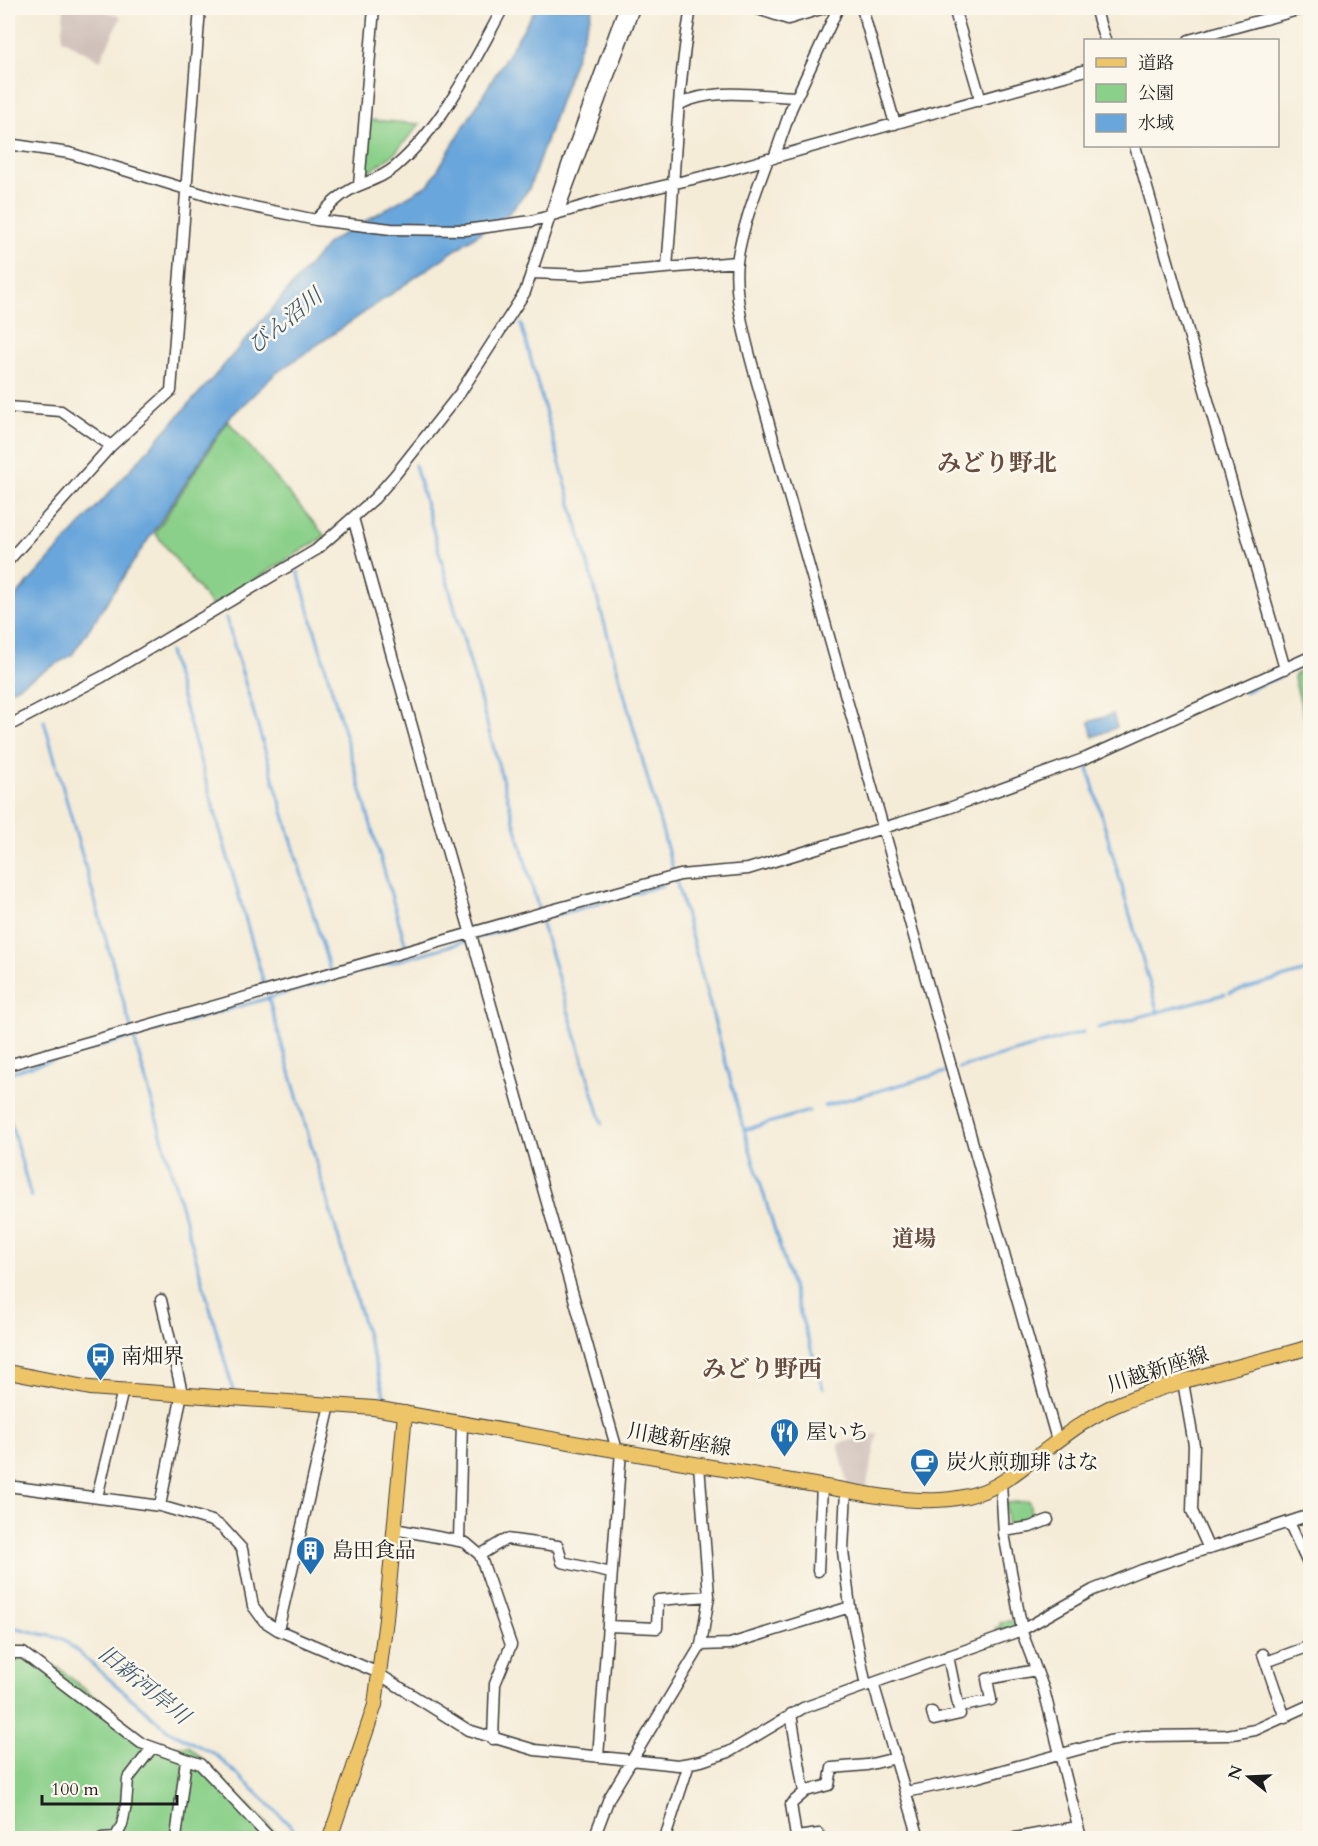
<svg xmlns="http://www.w3.org/2000/svg" width="1318" height="1846" font-family="Cardo,'Noto Serif JP',serif">
  <style>
    .industrial { fill: #cfc0ba }
    .green { fill: #8bd08a; stroke: #547653; stroke-width: 1.5 }
    .water { fill: #69a6db; stroke: #42617c; stroke-width: 1.5 }
    .lines { fill: none; stroke-linecap: round; stroke-linejoin: round }
    .stream { stroke: #69a6db; stroke-width: 3 }
    .minor-casing { stroke: #3d3b38; stroke-width: 13 }
    .major-casing { stroke: #3d3b38; stroke-width: 16 }
    .minor { stroke: #fff; stroke-width: 10 }
    .major { stroke: #eec469; stroke-width: 14 }
    .labels { text-anchor: middle; dominant-baseline: central; stroke-width: 5; stroke-linejoin: round; paint-order: stroke }
    .poi-label { font-size: 21px; fill: #1c1c1c; stroke: #fbf7ec; text-anchor: start }
    .street-label { font-size: 21px; fill: #1c1c1c; stroke: #fbf7ec }
    .water-label { font-size: 22px; font-style: italic; fill: #3f5a72; stroke: #fbf7ec }
    .neighbourhood-label { font-size: 22px; font-weight: bold; fill: #664c40; stroke: #fbf7ec }
    .quarter-label { font-size: 24px; font-weight: bold; fill: #664c40; stroke: #fbf7ec }
  </style>
  <rect width="100%" height="100%" fill="#fbf7ec"/>
  <filter id="ink" filterUnits="userSpaceOnUse"><feTurbulence type="fractalNoise" baseFrequency=".0167" numOctaves="2"/><feDisplacementMap in="SourceGraphic" scale="12" xChannelSelector="R" yChannelSelector="G"/><feConvolveMatrix kernelMatrix="1 2 1 2 8 2 1 2 1" color-interpolation-filters="sRGB"/></filter>
  <filter id="wash" filterUnits="userSpaceOnUse"><feTurbulence type="fractalNoise" baseFrequency=".008" numOctaves="4" result="noise"/><feDisplacementMap in="SourceGraphic" scale="24" xChannelSelector="R" yChannelSelector="G"/><feGaussianBlur stdDeviation="1.35" result="paint"/><feColorMatrix in="noise" values="0 0 0 0 0 0 0 0 0 0 0 0 0 0 0 0 0 1.4 0 .05"/><feComposite in="paint" operator="in"/></filter>
  <g filter="url(#wash)">
    <rect width="100%" height="100%" fill="#f5ecd8"/>
    <!-- industrial -->
    <path class="industrial" d="M 64,8 L 97,8 L 121,17 L 100,61 L 62,39 Z
      M 878,1433 L 866,1489 L 848,1486 L 838,1444 Z"/>
    <!-- green -->
    <path class="green" d="M 369,120 L 420,124 L 394,154 L 365,175 Z
      M 228,421 L 325,536 L 212,606 L 155,533 Z
      M 1310,666 L 1310,738 L 1294,678 L 1296,673 Z
      M 1029,1501 L 1032,1522 L 1007,1524 L 1006,1503 Z
      M 1009,1621 L 1016,1622 L 1017,1628 L 996,1636 L 995,1628 L 1001,1626 L 1000,1623 Z
      M 8,1646 L 30,1653 L 60,1669 L 152,1745 L 189,1746 L 281,1838 L 8,1838 Z"/>
    <!-- water -->
    <path class="water" d="M 536,8 L 593,8 L 529,189 L 509,213 L 275,374 L 227,420 L 72,655 L 8,692 L 8,605 L 219,371 L 329,242 L 429,184 Z
      M 1113,714 L 1117,727 L 1093,737 L 1089,722 Z"/>
    <g class="lines">
      <!-- stream -->
      <path class="stream" d="M 521,324 L 674,873
        M 415,465 L 539,911
        M 298,572 L 407,950
        M 226,618 L 330,971
        M 169,652 L 265,987
        M 1244,692 L 1279,677
        M 44,721 L 131,1028
        M 1086,761 L 1158,1013
        M 1022,787 L 1066,770
        M 676,880 L 744,1130 L 823,1388
        M 541,921 L 602,1123
        M 476,938 L 663,885
        M 1230,993 L 1310,970
        M 268,997 L 386,1401
        M 1098,1028 L 1225,994
        M 134,1038 L 233,1390
        M 959,1068 L 1083,1032
        M 8,1073 L 470,940
        M 824,1106 L 946,1072
        M 8,1112 L 31,1197
        M 744,1130 L 809,1111
        M 8,1626 L 63,1639 L 169,1731 L 215,1754 L 268,1803 L 302,1838"/>
    </g>
  </g>
  <g filter="url(#ink)">
    <g class="lines">
      <defs>
        <path id="minor" d="M 755,8 L 788,19 L 824,8
          M 862,8 L 895,124
          M 954,8 L 979,94 L 978,101
          M 1095,8 L 1105,40
          M 1189,40 L 1305,8
          M 680,104 C 713,87 760,96 796,97
          M 8,144 L 69,153 L 225,201 L 316,220 L 391,229 L 465,230 L 532,221 L 604,200 L 722,172 L 1086,70
          M 1135,146 L 1285,669
          M 774,158 L 791,109 L 838,8
          M 768,159 C 756,192 742,227 737,262 C 731,309 762,394 774,443 L 1057,1440
          M 359,185 L 374,8
          M 559,210 L 634,8
          M 316,220 C 328,207 341,193 358,186 C 372,180 383,177 395,167 C 443,126 473,63 503,8
          M 667,267 C 675,180 676,93 691,8
          M 532,273 L 583,275 L 737,262
          M 8,407 L 61,411 L 111,446
          M 353,518 L 617,1450
          M 8,561 L 111,446 L 171,391 L 200,8
          M 8,726 L 102,677 L 316,550 L 375,498 L 395,475 L 460,393 L 525,292 L 565,171 L 624,8
          M 8,1065 L 541,913 L 680,875 L 748,869 L 949,808 L 1086,758 L 1310,657
          M 1183,1382 L 1194,1445 L 1192,1511 L 1209,1549
          M 1001,1483 L 1004,1534 L 1023,1635 L 1044,1690 L 1081,1838
          M 8,1486 L 160,1506 L 212,1521 L 222,1527 L 242,1549 L 253,1606 L 264,1621 L 278,1630 L 374,1671 L 468,1730 L 535,1750 L 678,1765 L 701,1761 L 729,1752 L 803,1708 L 1022,1630 L 1093,1590 L 1142,1570 L 1310,1515
          M 846,1490 L 843,1551 L 850,1607 L 866,1686
          M 97,1497 L 123,1390
          M 160,1506 L 182,1393 L 161,1300
          M 1289,1522 L 1310,1568
          M 394,1529 L 459,1541 L 466,1543 L 480,1555 L 511,1645 L 495,1684 L 493,1739
          M 1004,1531 L 1030,1527 L 1048,1520
          M 459,1541 L 462,1422
          M 480,1555 L 506,1539 L 558,1546 L 562,1562 L 611,1573
          M 818,1571 L 822,1486
          M 608,1626 L 657,1628 L 658,1600 L 709,1596
          M 278,1630 L 330,1405
          M 701,1645 L 730,1644 L 850,1607
          M 8,1653 L 23,1653 L 141,1743 L 200,1764 L 270,1838
          M 1263,1654 L 1285,1718
          M 1266,1662 L 1310,1646
          M 873,1683 L 919,1838
          M 959,1707 L 991,1700 L 987,1679 L 1036,1670
          M 932,1712 L 934,1720 L 960,1714 L 948,1656
          M 791,1714 L 804,1792
          M 598,1757 L 621,1451
          M 906,1792 L 978,1777 L 1109,1741 L 1143,1736 L 1227,1735 L 1255,1730 L 1310,1705
          M 102,1838 L 116,1837 L 122,1825 L 126,1805 L 128,1779 L 152,1748
          M 176,1838 L 186,1760
          M 594,1838 L 609,1798 L 701,1645 L 709,1596 L 699,1465
          M 665,1838 L 689,1764
          M 819,1838 L 819,1834 L 796,1837 L 791,1804 L 806,1791 L 829,1785 L 832,1768 L 867,1765 L 896,1758
          M 1015,1838 L 1077,1827"/>
        <path id="major" d="M 8,1372 L 90,1388 L 374,1408 L 872,1495 C 915,1502 967,1506 1005,1480 C 1043,1455 1075,1422 1118,1404 C 1180,1378 1247,1366 1310,1347
          M 330,1838 L 375,1705 L 386,1619 L 405,1413"/>
      </defs>
      <!-- minor casing -->
      <use href="#minor" class="minor-casing"/>
      <!-- major casing -->
      <use href="#major" class="major-casing"/>
      <!-- minor -->
      <use href="#minor" class="minor"/>
      <!-- major -->
      <use href="#major" class="major"/>
    </g>
  </g>
  <!-- icons -->
  <defs>
    <symbol id="bus-pin" viewBox="-11 -11 22 30"><path d="M0 17L-7.5 6A9.5 9.5 0 1 1 7.5 6Z" fill="#1f6fb2" stroke="#fbf7ec"/><path d="M-5-6H5V4H4V6H2V4H-2V6H-4V4H-5ZM-3.5-4V0h7V-4ZM-3.5 1.2v1.5H-2V1.2ZM2 1.2v1.5H3.5V1.2Z" fill="#fff"/></symbol>
    <symbol id="restaurant-pin" viewBox="-11 -11 22 30"><path d="M0 17L-7.5 6A9.5 9.5 0 1 1 7.5 6Z" fill="#1f6fb2" stroke="#fbf7ec"/><path d="M-5-6h1v4h1v-4h1v4h1v-4h1v5L-1.5 .5V6h-2V.5L-5-1ZM5-6V6H3V1.5H1.5Q1.5-4 5-6Z" fill="#fff"/></symbol>
    <symbol id="cafe-pin" viewBox="-11 -11 22 30"><path d="M0 17L-7.5 6A9.5 9.5 0 1 1 7.5 6Z" fill="#1f6fb2" stroke="#fbf7ec"/><path d="M-5.5-4.5H6V0H3Q3 3.5 0 3.5H-2.5Q-5.5 3.5-5.5 0ZM3-3.2v2h1.7v-2ZM-6 4.5H4V6H-6Z" fill="#fff"/></symbol>
    <symbol id="building-pin" viewBox="-11 -11 22 30"><path d="M0 17L-7.5 6A9.5 9.5 0 1 1 7.5 6Z" fill="#1f6fb2" stroke="#fbf7ec"/><path d="M-4-6H4V6H1V3H-1V6H-4ZM-2.5-4.3h1.7v1.8h-1.7ZM.8-4.3h1.7v1.8H.8ZM-2.5-1h1.7V.8h-1.7ZM.8-1h1.7V.8H.8Z" fill="#fff"/></symbol>
  </defs>
  <g fill-rule="evenodd">
    <use href="#bus-pin" x="84" y="1340" width="33" height="45"/>
    <use href="#restaurant-pin" x="768" y="1416" width="33" height="45"/>
    <use href="#cafe-pin" x="908" y="1446" width="33" height="45"/>
    <use href="#building-pin" x="294" y="1534" width="33" height="45"/>
  </g>
  <g class="labels">
    <!-- poi labels -->
    <g class="poi-label">
      <text x="121" y="1356">南畑界</text>
      <text x="806" y="1432">屋いち</text>
      <text x="946" y="1462">炭火煎珈琲 はな</text>
      <text x="332" y="1550">島田食品</text>
    </g>
    <!-- street labels -->
    <g class="street-label">
      <text transform="translate(1158 1370) rotate(-18)">川越新座線</text>
      <text transform="translate(679 1440) rotate(10)">川越新座線</text>
    </g>
    <!-- water labels -->
    <g class="water-label">
      <text transform="translate(285 321) rotate(-39)">びん沼川</text>
      <text transform="translate(144 1685) rotate(39)">旧新河岸川</text>
    </g>
    <!-- neighbourhood labels -->
    <g class="neighbourhood-label">
      <text x="914" y="1239">道場</text>
    </g>
    <!-- quarter labels -->
    <g class="quarter-label">
      <text x="997" y="463">みどり野北</text>
      <text x="762" y="1369">みどり野西</text>
    </g>
  </g>
  <!-- margin -->
  <rect width="1318" height="1846" fill="none" stroke="#fbf7ec" stroke-width="30"/>
  <!-- legend -->
  <rect x="1084" y="39" width="195" height="108" fill="#fbf7ec" stroke="#a29f99" stroke-width="1.5"/>
  <rect x="1096" y="58" width="30" height="9" fill="#eec469" stroke="#a29f99" stroke-width="1.5"/>
  <text x="1138" y="69" font-size="18" fill="#1c1c1c">道路</text>
  <rect x="1096" y="84" width="30" height="18" fill="#8bd08a" stroke="#a29f99" stroke-width="1.5"/>
  <text x="1138" y="99" font-size="18" fill="#1c1c1c">公園</text>
  <rect x="1096" y="114" width="30" height="18" fill="#69a6db" stroke="#a29f99" stroke-width="1.5"/>
  <text x="1138" y="129" font-size="18" fill="#1c1c1c">水域</text>
  <!-- north arrow -->
  <g transform="translate(1249 1777) rotate(288)" stroke="#fbf7ec" stroke-width="4.5" paint-order="stroke">
  <path d="M0-4.5L10 22L0 15L-10 22Z" fill="#1c1c1c"/>
  <text y="-9" font-size="16" font-weight="bold" text-anchor="middle" fill="#1c1c1c">N</text>
  </g>
  <!-- scale -->
  <path d="M42 1795v9h135v-9" fill="none" stroke="#1c1c1c" stroke-width="3"/>
  <text x="51" y="1795" font-size="18" fill="#1c1c1c" stroke="#fbf7ec" stroke-width="4.5" paint-order="stroke">100 m</text>
</svg>
